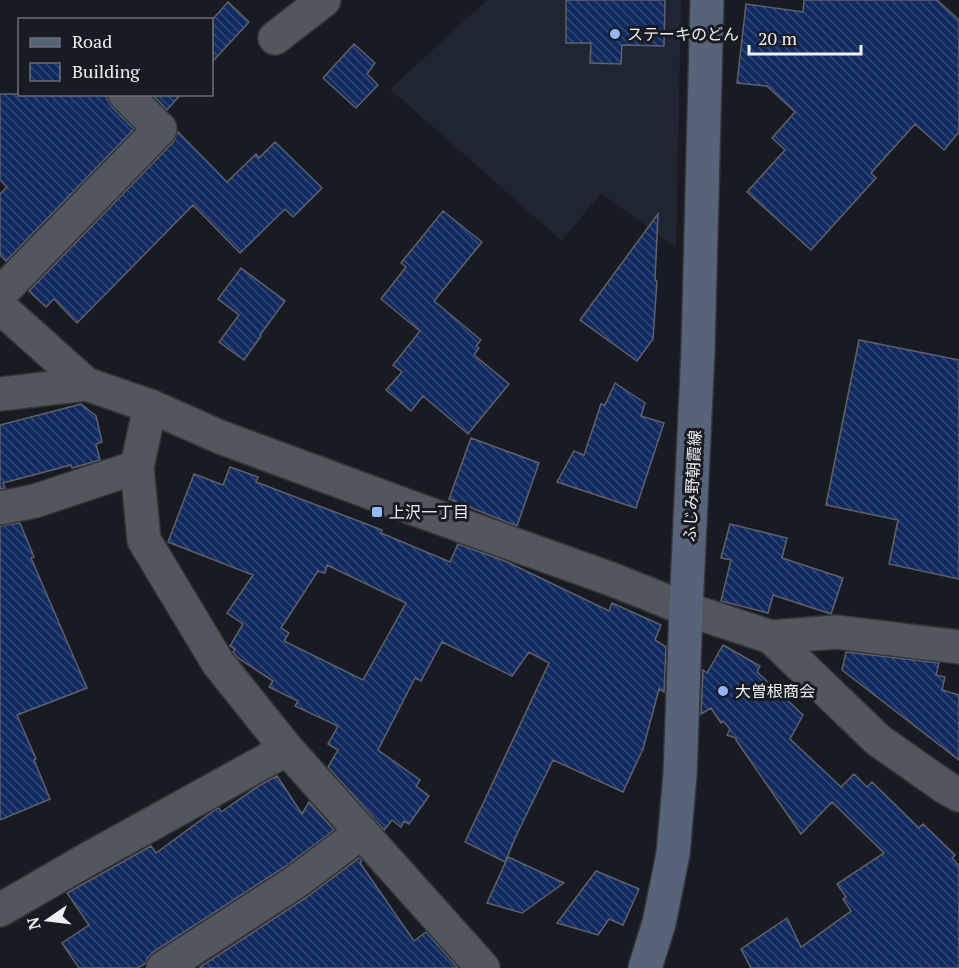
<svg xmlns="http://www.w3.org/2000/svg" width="959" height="968" font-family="'PT Serif','Noto Sans JP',serif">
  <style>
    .built { fill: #202631 }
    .building { fill: url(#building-back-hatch); stroke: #5f626a; stroke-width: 1.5; fill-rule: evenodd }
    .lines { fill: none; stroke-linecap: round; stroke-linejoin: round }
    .minor-casing { stroke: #333539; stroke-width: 36 }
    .tertiary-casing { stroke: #333539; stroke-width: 36 }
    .secondary-casing { stroke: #333539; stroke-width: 36 }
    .minor { stroke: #52565d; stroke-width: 33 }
    .tertiary { stroke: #52565d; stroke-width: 33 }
    .secondary { stroke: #576378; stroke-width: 33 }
    .poi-dot { fill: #93b7fd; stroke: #181b21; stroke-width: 2 }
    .labels { text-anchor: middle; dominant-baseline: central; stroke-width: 6; stroke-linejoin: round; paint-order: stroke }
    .poi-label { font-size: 16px; fill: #edeff3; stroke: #181b21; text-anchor: start }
    .street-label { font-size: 16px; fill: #edeff3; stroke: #181b21 }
  </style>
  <defs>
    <pattern id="building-back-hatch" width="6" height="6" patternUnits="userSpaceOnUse" patternTransform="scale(1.5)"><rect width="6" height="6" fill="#112a60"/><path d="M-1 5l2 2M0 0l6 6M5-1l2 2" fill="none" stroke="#344977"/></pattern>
  </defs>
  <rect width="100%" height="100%" fill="#181b21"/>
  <!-- built -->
  <path class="built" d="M 487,0 L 681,0 L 676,248 L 601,193 L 562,241 L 390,89 Z"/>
  <!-- building -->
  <path class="building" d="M 566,0 L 665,0 L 664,46 L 622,45 L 621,64 L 590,63 L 591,43 L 566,43 Z
    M 804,0 L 937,0 L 959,20 L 959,132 L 944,150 L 915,124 L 871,173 L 876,178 L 811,250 L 747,192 L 785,150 L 772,138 L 795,112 L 767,86 L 737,83 L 746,4 L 803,12 Z
    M 228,2 L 249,22 L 212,62 L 212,20 Z
    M 354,44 L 375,63 L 367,74 L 378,85 L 356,108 L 323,78 Z
    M 0,94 L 107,94 L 107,99 L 112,107 L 134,129 L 6,261 L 0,255 L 0,194 L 7,187 L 0,180 Z
    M 152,94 L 181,94 L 167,110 Z
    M 178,132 L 227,182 L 256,154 L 259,158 L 275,142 L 322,188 L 293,217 L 285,209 L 240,253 L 193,205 L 77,323 L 54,299 L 46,307 L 29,291 L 173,142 Z
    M 443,211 L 482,242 L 434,301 L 481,340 L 476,346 L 479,348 L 474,355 L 509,384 L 468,434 L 423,396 L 411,411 L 386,390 L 402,372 L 393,365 L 420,331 L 381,299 L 406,267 L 401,263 Z
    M 658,214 L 655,280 L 657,281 L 653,339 L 637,361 L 580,320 Z
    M 241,268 L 285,301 L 260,335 L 261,336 L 244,360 L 219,342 L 239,315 L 218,299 Z
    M 859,340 L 959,360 L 959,579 L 889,564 L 898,520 L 826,505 Z
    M 615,383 L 645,403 L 641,416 L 664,423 L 636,508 L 557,482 L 574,451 L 584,455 L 601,404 L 605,405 Z
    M 81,404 L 96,416 L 102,442 L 96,444 L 100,460 L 72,468 L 71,465 L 3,483 L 5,488 L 0,489 L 0,425 Z
    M 471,438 L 539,463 L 517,526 L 449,499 Z
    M 230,467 L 258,477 L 256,482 L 382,530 L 381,533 L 450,562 L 458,544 L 505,561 L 609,611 L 612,603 L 661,625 L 655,640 L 666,647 L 664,692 L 659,689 L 643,749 L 623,792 L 553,760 L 517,834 L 505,862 L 465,842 L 549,663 L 529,652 L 512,676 L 442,642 L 421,681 L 415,678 L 378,750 L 420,780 L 416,786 L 429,796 L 409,824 L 404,821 L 401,827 L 392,820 L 384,830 L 328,767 L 338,750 L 328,744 L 338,726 L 295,706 L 298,701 L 269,687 L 273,681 L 238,658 L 233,652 L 235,649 L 230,646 L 243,624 L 227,613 L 253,575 L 168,542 L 194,474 L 223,485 ZM 327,565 L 406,603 L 363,680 L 284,641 L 289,633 L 281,628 L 318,571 L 325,573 Z
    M 20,523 L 34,557 L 31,558 L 87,688 L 17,715 L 36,759 L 34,760 L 50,799 L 0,820 L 0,526 Z
    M 730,524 L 787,538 L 782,558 L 843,578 L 831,614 L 773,595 L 768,613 L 721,601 L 731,560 L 721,558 Z
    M 723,645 L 760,666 L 757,672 L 803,715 L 790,739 L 841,787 L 854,774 L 867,787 L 872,782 L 919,828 L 923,824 L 955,855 L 952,858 L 959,866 L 959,968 L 751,968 L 741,949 L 787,918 L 801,947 L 851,911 L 843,899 L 846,897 L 837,884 L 884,853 L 832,802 L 801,834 L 736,740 L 736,738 L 727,735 L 730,729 L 723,721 L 721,723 L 711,708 L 701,714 L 703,670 L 707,673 Z
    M 846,652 L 939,663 L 936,675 L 945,677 L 942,690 L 959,695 L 959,760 L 842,670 Z
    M 277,776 L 302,814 L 309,802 L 334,830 L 286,866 L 153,952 L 147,959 L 146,963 L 138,968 L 79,968 L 62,943 L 89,925 L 67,893 L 151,846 L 156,853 L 216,809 L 219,808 L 221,812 L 260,785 Z
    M 508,857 L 564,883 L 522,913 L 487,903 Z
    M 359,858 L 362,860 L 360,863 L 414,941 L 426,932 L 458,968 L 201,968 L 200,967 L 307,897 Z
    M 596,871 L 639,889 L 623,925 L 609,919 L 598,935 L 557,923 Z"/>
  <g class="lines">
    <defs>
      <path id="minor" d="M 275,38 L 324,0
        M 0,294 L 160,129 L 125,94
        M 0,394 L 86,384
        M 150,406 L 137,467 L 144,540 L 218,663 L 287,749 L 483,968
        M 0,508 L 35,501 L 137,467
        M 771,637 L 836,632 L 959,647
        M 0,910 L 88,859 L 287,749
        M 163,968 L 297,881 L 362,832"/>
      <path id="tertiary" d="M 0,307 L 86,384 L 150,406 L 220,437 L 418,510 L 611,579 L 686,609 L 771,637 L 878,740 L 945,787 L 959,795"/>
      <path id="secondary" d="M 645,968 L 659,923 L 673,854 L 680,775 L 686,609 L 698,350 L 707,0"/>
    </defs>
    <!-- minor casing -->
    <use href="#minor" class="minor-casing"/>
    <!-- tertiary casing -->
    <use href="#tertiary" class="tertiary-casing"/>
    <!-- secondary casing -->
    <use href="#secondary" class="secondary-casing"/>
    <!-- minor -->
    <use href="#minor" class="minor"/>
    <!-- tertiary -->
    <use href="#tertiary" class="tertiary"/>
    <!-- secondary -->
    <use href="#secondary" class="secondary"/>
  </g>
  <!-- markers -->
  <g class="poi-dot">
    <circle cx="615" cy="34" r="6"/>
    <rect x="371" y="506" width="12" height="12" rx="3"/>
    <circle cx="723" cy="691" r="6"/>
  </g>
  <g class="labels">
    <!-- poi labels -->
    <g class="poi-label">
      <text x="627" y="34">ステーキのどん</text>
      <text x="389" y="512">上沢一丁目</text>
      <text x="735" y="691">大曽根商会</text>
    </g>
    <!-- street labels -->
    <g class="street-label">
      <text transform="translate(692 486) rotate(-87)">ふじみ野朝霞線</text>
    </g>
  </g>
  <!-- legend -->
  <rect x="18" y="18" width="195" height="78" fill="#181b21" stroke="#6d7075" stroke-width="1.5"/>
  <rect x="30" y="38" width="30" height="9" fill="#576378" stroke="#6d7075" stroke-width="1.5"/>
  <text x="72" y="48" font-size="18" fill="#edeff3">Road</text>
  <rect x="30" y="63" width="30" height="18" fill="url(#building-back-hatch)" stroke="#6d7075" stroke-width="1.5"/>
  <text x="72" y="78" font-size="18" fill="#edeff3">Building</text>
  <!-- north arrow -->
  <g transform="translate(48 920) rotate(256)" stroke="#181b21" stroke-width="4.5" paint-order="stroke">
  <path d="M0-4.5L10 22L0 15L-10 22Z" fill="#edeff3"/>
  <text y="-9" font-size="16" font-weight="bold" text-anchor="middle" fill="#edeff3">N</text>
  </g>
  <!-- scale -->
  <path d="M749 45v9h112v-9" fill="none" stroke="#edeff3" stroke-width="3"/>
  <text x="758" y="45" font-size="18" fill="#edeff3" stroke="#181b21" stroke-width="4.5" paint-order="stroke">20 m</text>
</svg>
